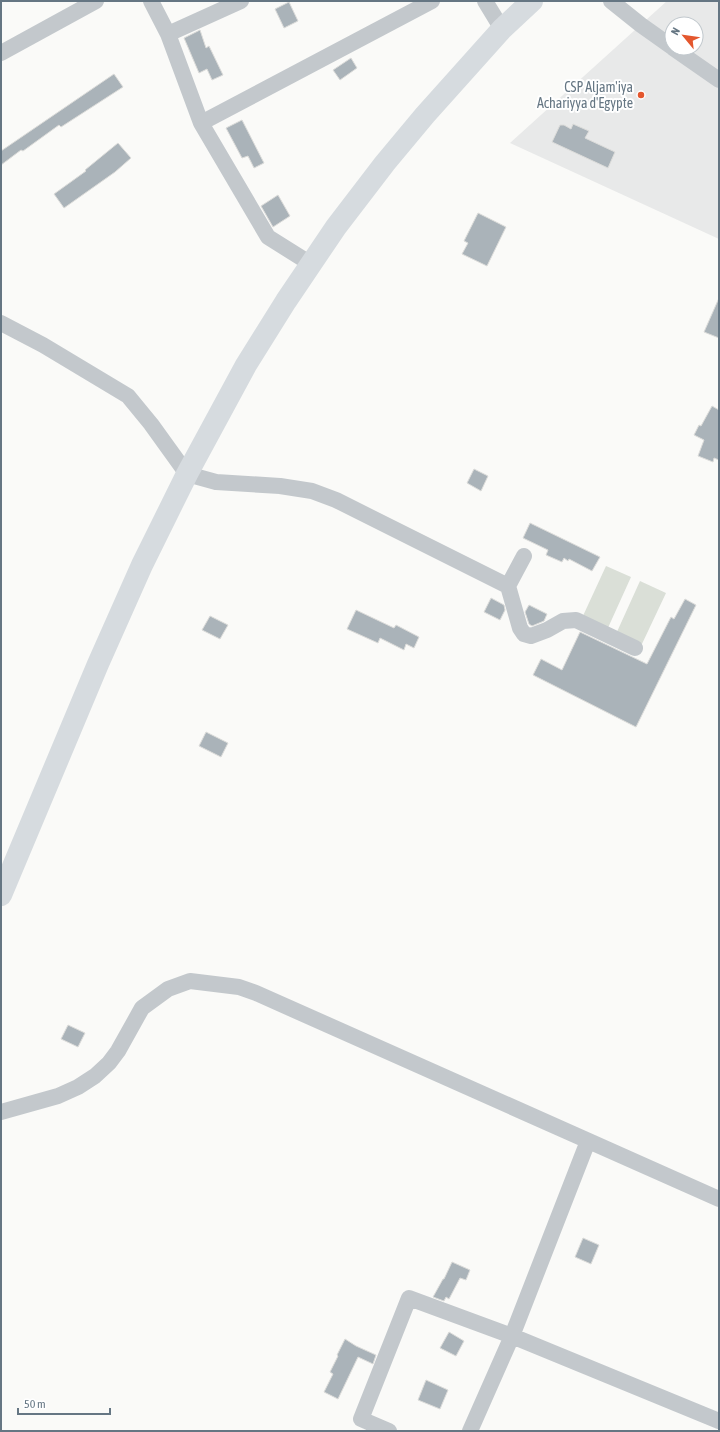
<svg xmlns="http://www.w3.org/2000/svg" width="720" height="1432" font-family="'Asap Condensed',sans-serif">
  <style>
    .built { fill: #e8e9e9; fill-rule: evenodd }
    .green { fill: #dadfd7 }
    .building { fill: #aab3b9; stroke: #dcdcda }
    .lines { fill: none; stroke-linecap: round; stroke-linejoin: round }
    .minor { stroke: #c3c8cc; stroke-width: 16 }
    .highway { stroke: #d6dbdf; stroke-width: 22 }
    .poi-dot { fill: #e4572e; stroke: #fff; stroke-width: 1.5 }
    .labels { text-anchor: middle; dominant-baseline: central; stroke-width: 4; stroke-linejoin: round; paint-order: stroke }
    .poi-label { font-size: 14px; fill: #657683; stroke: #fff; text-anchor: end }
  </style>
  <rect width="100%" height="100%" fill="#fafaf8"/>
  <!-- built -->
  <path class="built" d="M 667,1 L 719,1 L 719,239 L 510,143 ZM 672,24 L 696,24 L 696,48 L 672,48 Z"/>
  <!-- green -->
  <path class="green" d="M 606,566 L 631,577 L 607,630 L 582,618 Z
    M 640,581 L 666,593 L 641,646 L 616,634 Z"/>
  <!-- building -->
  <path class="building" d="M 289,2 L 298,21 L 284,28 L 275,9 Z
    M 200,30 L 206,48 L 209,46 L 223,75 L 212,80 L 207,69 L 199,73 L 184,38 Z
    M 351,58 L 357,68 L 340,80 L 333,70 Z
    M 114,74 L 123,87 L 61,127 L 59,125 L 23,151 L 21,150 L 1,165 L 1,151 Z
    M 242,120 L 264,163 L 254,168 L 248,156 L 242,158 L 226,128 Z
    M 573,124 L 589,131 L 585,138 L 615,152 L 608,168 L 552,142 L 560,125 L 564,125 L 571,129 Z
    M 118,143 L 131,158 L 115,172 L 64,208 L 54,194 L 86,171 L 85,170 Z
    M 278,195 L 290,216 L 273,227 L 261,206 Z
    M 478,213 L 506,227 L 487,266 L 462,254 L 468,243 L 464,241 Z
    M 719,298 L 719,338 L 704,332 Z
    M 712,406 L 719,410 L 719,460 L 714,458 L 713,462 L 698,456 L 704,440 L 694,435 L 699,425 L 701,426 Z
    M 474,469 L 488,476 L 481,491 L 467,483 Z
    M 530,523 L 600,557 L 592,571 L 569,559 L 568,561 L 564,558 L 562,562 L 546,555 L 548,550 L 523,538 Z
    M 491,598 L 504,605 L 505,610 L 500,620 L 484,612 Z
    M 685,599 L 696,605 L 636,727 L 533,675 L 541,659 L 562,670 L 580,632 L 647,664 L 671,617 L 674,619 Z
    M 529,605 L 547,614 L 544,621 L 532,626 L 529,624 L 525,612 Z
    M 356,610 L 394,628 L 396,625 L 419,637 L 414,648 L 406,644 L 404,650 L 380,638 L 378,643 L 347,629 Z
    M 210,616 L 228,625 L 220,639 L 202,630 Z
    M 206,732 L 228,743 L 221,757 L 199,746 Z
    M 68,1025 L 85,1033 L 78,1047 L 61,1039 Z
    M 583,1238 L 599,1245 L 591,1264 L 575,1257 Z
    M 452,1262 L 470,1270 L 466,1280 L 460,1278 L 449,1299 L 446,1297 L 444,1301 L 433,1297 L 443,1279 L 444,1279 Z
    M 449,1332 L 464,1341 L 456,1356 L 440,1348 Z
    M 345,1339 L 356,1346 L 376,1355 L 373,1364 L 358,1357 L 338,1399 L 324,1392 L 333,1374 L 330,1372 L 338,1356 L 337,1355 Z
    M 426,1380 L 448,1390 L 440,1409 L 418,1400 Z"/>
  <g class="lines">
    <!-- minor -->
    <path class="minor" d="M 151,1 L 168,34 L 201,123 L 432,1
      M 485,1 L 502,29
      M 611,1 L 641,25 L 672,47
      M 168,34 L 241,1
      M 673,48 L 719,80
      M 1,53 L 96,1
      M 201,123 L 268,237 L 311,264
      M 1,323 L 43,345 L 128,396 L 151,424 L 187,474 L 216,482 L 280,486 L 312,491 L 336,500 L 508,586 L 520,628 L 524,634 L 531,636 L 547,630 L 563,621 L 576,620 L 635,648
      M 508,586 L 524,556
      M 1,1112 L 58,1096 L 78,1087 L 95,1076 L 109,1063 L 118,1051 L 142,1008 L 168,989 L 190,981 L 239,987 L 256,993 L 719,1199
      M 389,1431 L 361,1419 L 409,1298 L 512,1336 L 719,1421
      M 470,1431 L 512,1336 L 588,1141"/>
    <!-- highway -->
    <path class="highway" d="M 1,895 L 98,664 L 142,565 L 187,474 L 246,365 L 286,301 L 336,227 L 385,163 L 425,115 L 502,29 L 532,1"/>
  </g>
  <!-- markers -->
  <circle class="poi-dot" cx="641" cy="95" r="4"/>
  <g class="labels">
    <!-- poi labels -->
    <g class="poi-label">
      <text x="633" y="87">CSP Aljam'iya<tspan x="633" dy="16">Achariyya d'Egypte</tspan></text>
    </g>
  </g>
  <!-- border -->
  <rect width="720" height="1432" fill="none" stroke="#657683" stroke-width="4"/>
  <!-- north arrow -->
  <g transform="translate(684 36) rotate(299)"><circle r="19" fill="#ffffff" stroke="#c1c8cd"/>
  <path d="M0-3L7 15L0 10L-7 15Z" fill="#e4572e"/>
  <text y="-6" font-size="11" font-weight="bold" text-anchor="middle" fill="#657683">N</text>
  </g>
  <!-- scale -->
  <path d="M18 1408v6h92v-6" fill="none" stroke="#657683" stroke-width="2"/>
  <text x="24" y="1408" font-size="12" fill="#657683" stroke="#ffffff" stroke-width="3" paint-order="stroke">50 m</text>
</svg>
